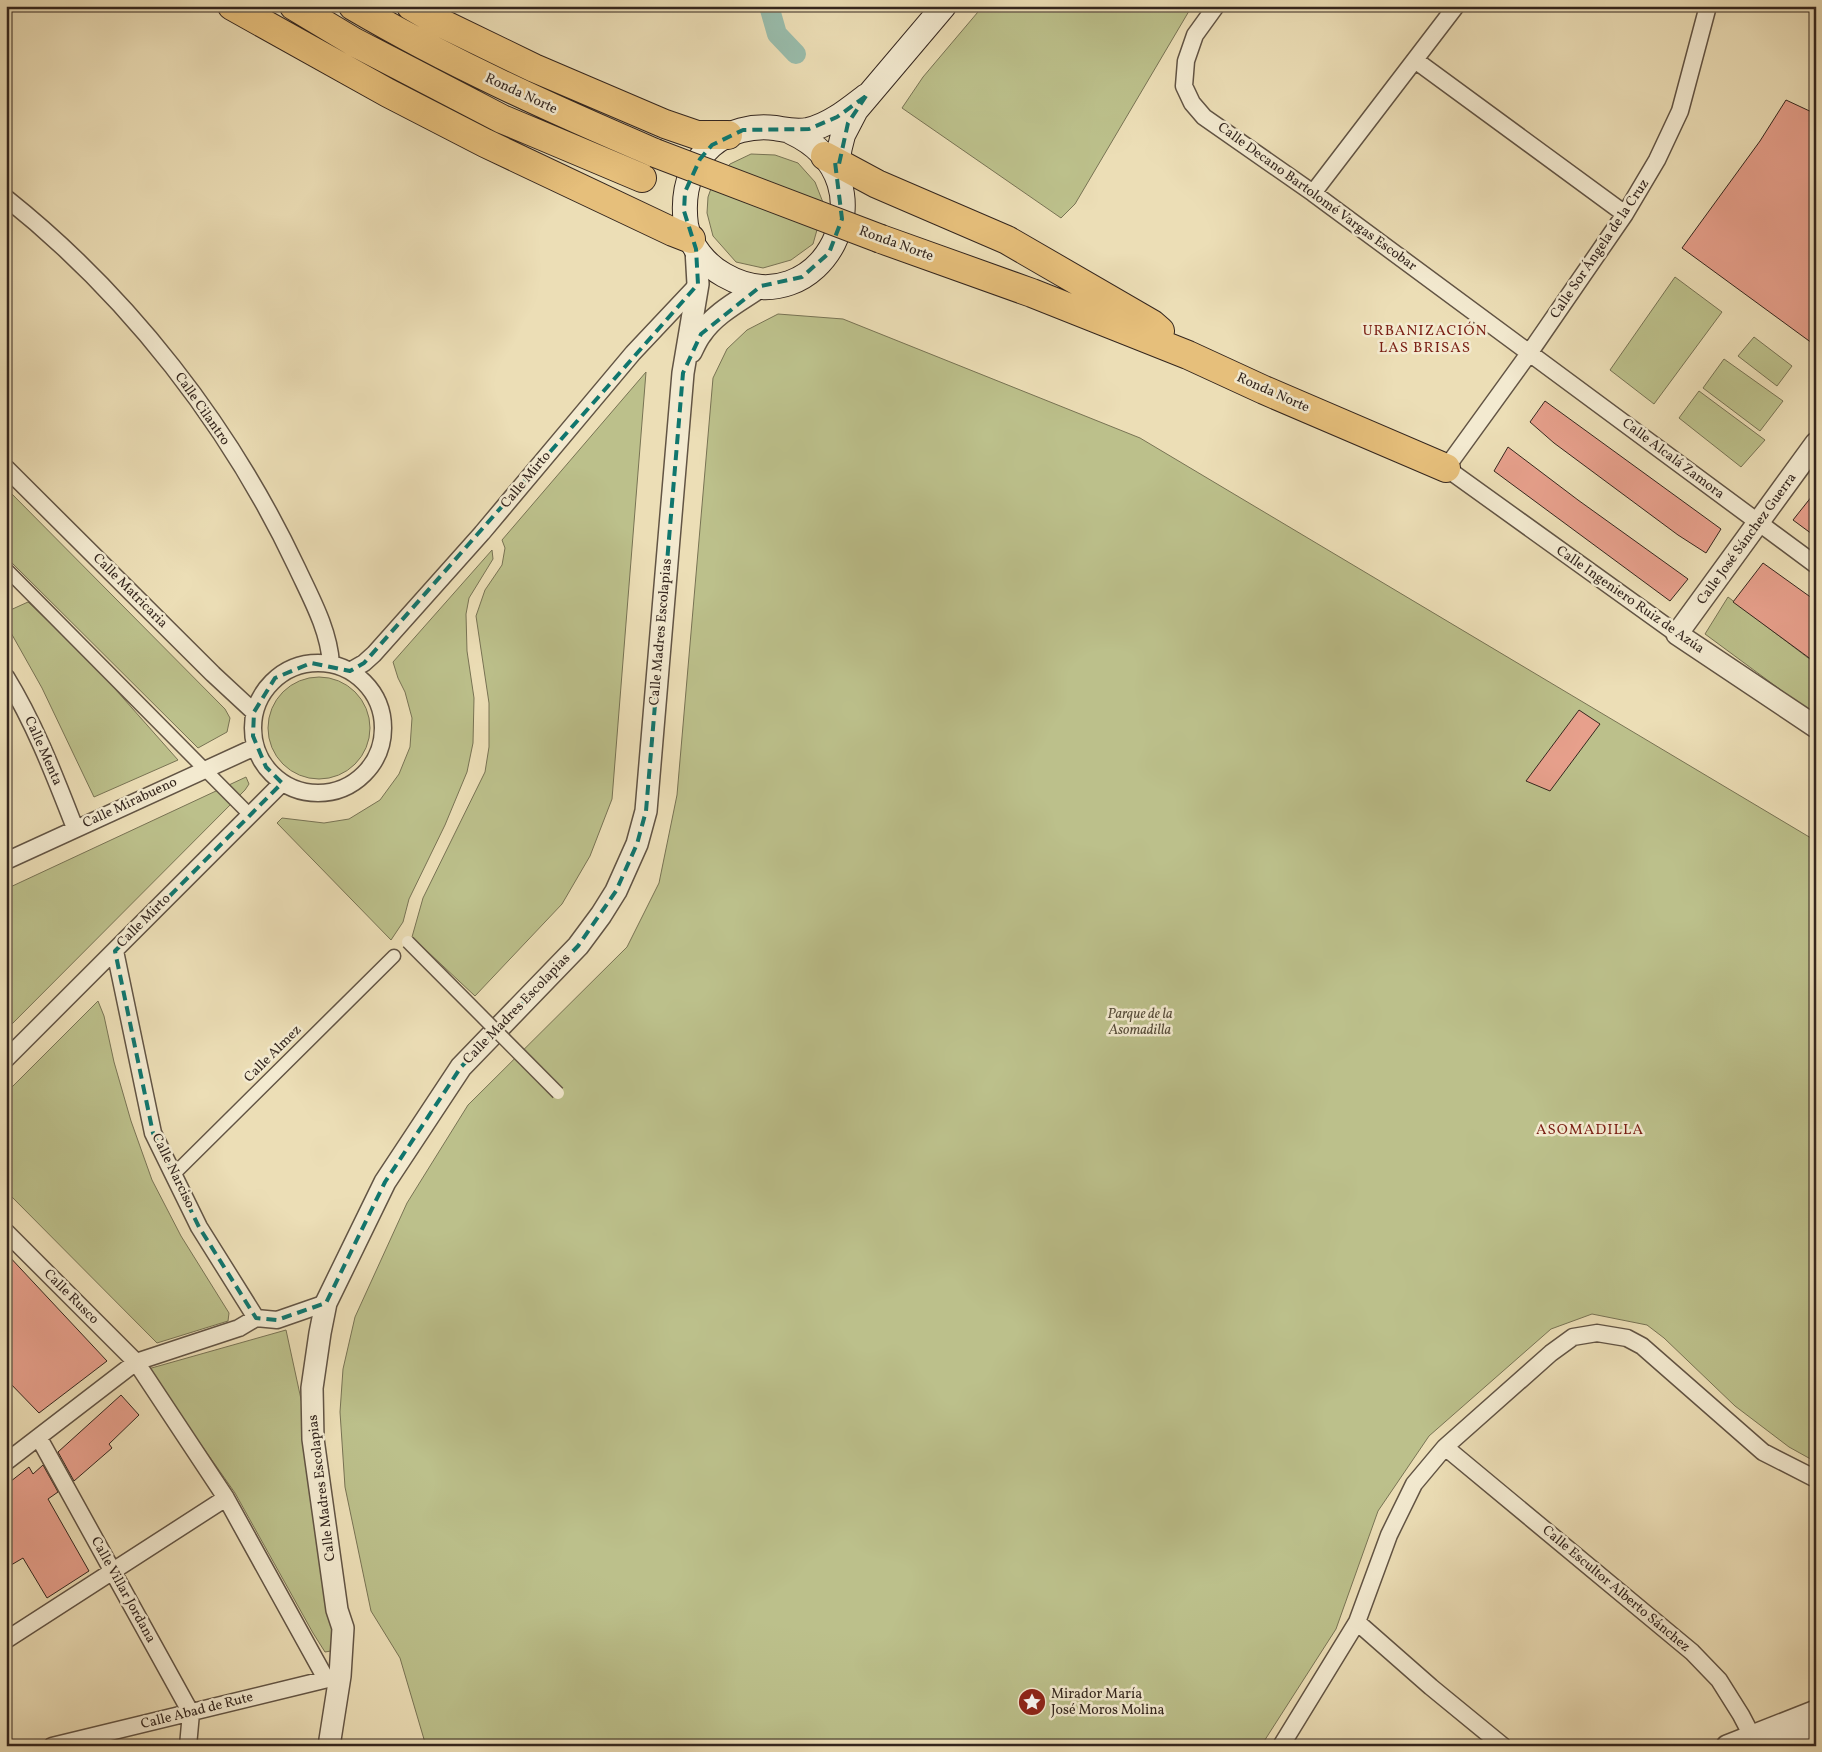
<svg xmlns="http://www.w3.org/2000/svg" width="1822" height="1752" font-family="Vollkorn,serif">
  <style>
    .green { fill: #bcc08b; stroke: #787354 }
    .lines { fill: none; stroke-linecap: round; stroke-linejoin: round }
    .canal { stroke: #99bcab; stroke-width: 20 }
    .building { fill: #e7a08c; stroke: #34261e }
    .pedestrian-casing { stroke: #625444; stroke-width: 15 }
    .minor-casing { stroke: #625444; stroke-width: 19 }
    .tertiary-casing { stroke: #625444; stroke-width: 24 }
    .secondary-casing { stroke: #34261e; stroke-width: 26 }
    .trunk-casing { stroke: #34261e; stroke-width: 30 }
    .pedestrian { stroke: #f3ead0; stroke-width: 12 }
    .minor { stroke: #f3ead0; stroke-width: 16 }
    .tertiary { stroke: #f3ead0; stroke-width: 21 }
    .secondary { stroke: #f3ead0; stroke-width: 24 }
    .trunk { stroke: #e6bf7b; stroke-width: 28 }
    .pedestrian-bridge-casing { stroke: #625444; stroke-width: 15; stroke-linecap: butt }
    .trunk-bridge-casing { stroke: #34261e; stroke-width: 30; stroke-linecap: butt }
    .pedestrian-bridge { stroke: #f3ead0; stroke-width: 12 }
    .trunk-bridge { stroke: #e6bf7b; stroke-width: 28 }
    .marked { fill: none; stroke: #0f766e; stroke-width: 4; stroke-dasharray: 10 6; stroke-linejoin: round }
    .labels { text-anchor: middle; dominant-baseline: central; stroke-width: 5; stroke-linejoin: round; paint-order: stroke }
    .street-label { font-size: 14px; fill: #34261e; stroke: #f3ead0 }
    .park-label { font-size: 14px; font-style: italic; fill: #564c39; stroke: #f3ead0 }
    .poi-label { font-size: 14px; fill: #34261e; stroke: #f3ead0; text-anchor: start }
    .neighbourhood-label { font-size: 15px; letter-spacing: 1px; fill: #7a1f14; stroke: #f3ead0 }
  </style>
  <rect width="100%" height="100%" fill="#ecdeb6"/>
  <filter id="stains"><feTurbulence type="fractalNoise" baseFrequency=".004" numOctaves="4"/><feColorMatrix values="0 0 0 0 .2 0 0 0 0 .09 0 0 0 0 .02 0 0 0 .5 -.17"/></filter>
  <radialGradient id="worn" r=".72"><stop offset=".6" stop-color="#630" stop-opacity="0"/><stop offset="1" stop-color="#630" stop-opacity=".3"/></radialGradient>
  <!-- green -->
  <path class="green" d="M 983,6 L 1192,6 L 1075,204 L 1061,218 L 902,108 L 923,77 Z
    M 751,154 L 775,155 L 798,163 L 815,182 L 824,205 L 813,244 L 791,260 L 763,268 L 736,262 L 713,236 L 707,213 L 708,197 L 713,183 L 730,164 Z
    M 1675,277 L 1722,312 L 1654,404 L 1610,370 Z
    M 778,314 L 843,319 L 1140,438 L 1816,841 L 1816,1462 L 1789,1447 L 1735,1406 L 1664,1338 L 1647,1325 L 1592,1314 L 1551,1329 L 1429,1436 L 1378,1511 L 1336,1629 L 1261,1746 L 426,1746 L 400,1658 L 371,1611 L 345,1487 L 340,1412 L 343,1369 L 355,1317 L 407,1203 L 468,1105 L 627,947 L 659,883 L 677,795 L 713,378 L 727,349 L 747,330 Z
    M 1754,337 L 1792,366 L 1777,386 L 1738,356 Z
    M 1724,359 L 1783,401 L 1760,431 L 1703,388 Z
    M 646,372 L 612,799 L 590,856 L 562,904 L 475,996 L 412,937 L 423,898 L 485,772 L 489,747 L 489,703 L 476,616 L 485,590 L 502,565 L 505,548 L 502,540 Z
    M 1699,391 L 1765,440 L 1741,467 L 1679,418 Z
    M 6,488 L 225,709 L 230,718 L 227,732 L 198,748 L 6,557 Z
    M 492,550 L 493,559 L 469,598 L 466,614 L 467,651 L 474,698 L 473,743 L 467,772 L 445,825 L 409,899 L 403,922 L 391,940 L 277,823 L 282,818 L 324,823 L 349,819 L 380,800 L 399,774 L 410,747 L 412,718 L 405,692 L 398,678 L 393,662 Z
    M 1728,597 L 1816,664 L 1816,716 L 1705,634 Z
    M 28,602 L 93,664 L 178,760 L 94,797 L 42,688 L 6,624 L 6,612 Z
    M268 728a51 51 0 1 1 102 0a51 51 0 1 1-102 0Z
    M 246,777 L 249,784 L 245,790 L 6,1030 L 6,889 Z
    M 98,1001 L 104,1016 L 114,1062 L 131,1121 L 152,1180 L 181,1236 L 229,1313 L 228,1321 L 157,1343 L 6,1191 L 6,1093 Z
    M 286,1330 L 309,1436 L 334,1617 L 331,1651 L 325,1652 L 313,1633 L 235,1493 L 148,1369 Z"/>
  <g class="lines">
    <!-- canal -->
    <path class="canal" d="M 769,6 L 777,34 L 796,54"/>
  </g>
  <!-- building -->
  <path class="building" d="M 1786,100 L 1816,114 L 1816,346 L 1682,248 L 1760,141 Z
    M 1545,401 L 1721,529 L 1706,553 L 1678,535 L 1554,443 L 1530,422 Z
    M 1508,447 L 1578,500 L 1688,579 L 1670,601 L 1494,471 Z
    M 1816,491 L 1816,537 L 1793,520 Z
    M 1763,563 L 1816,601 L 1816,663 L 1733,602 Z
    M 1579,710 L 1600,724 L 1550,791 L 1526,781 Z
    M 6,1253 L 107,1361 L 39,1413 L 6,1379 Z
    M 121,1395 L 139,1415 L 109,1444 L 112,1448 L 74,1481 L 58,1452 Z
    M 43,1465 L 58,1492 L 48,1499 L 89,1571 L 47,1598 L 23,1558 L 6,1568 L 6,1485 L 29,1467 L 33,1474 Z"/>
  <g class="lines">
    <defs>
      <path id="pedestrian" d="M 6,569 L 250,815
        M 174,1174 L 394,956"/>
      <path id="minor" d="M 1216,6 L 1195,35 L 1186,61 L 1184,86 L 1192,103 L 1204,117 L 1313,193 L 1816,565
        M 1415,60 L 1625,214
        M 1313,193 L 1456,6
        M 6,198 C 129,296 230,426 297,568 C 311,598 329,630 331,664
        M 6,468 L 213,674 L 254,712
        M 1677,634 L 1446,468 L 1530,352 L 1625,214 L 1657,160 L 1680,111 L 1708,6
        M253 728a65 65 0 1 1 130 0a65 65 0 1 1-130 0Z
        M 350,671 L 364,663 L 374,654 L 482,533 L 633,353 L 698,284
        M 6,677 C 35,724 55,777 75,828
        M 6,861 L 255,747
        M 115,951 L 153,1133 L 199,1227 L 256,1318
        M 6,1059 L 282,783
        M 6,1232 L 136,1362 L 226,1498 L 326,1679
        M 39,1438 L 191,1713 L 188,1746
        M 1445,1447 L 1692,1652 L 1719,1680 L 1741,1715 L 1752,1736 L 1761,1741
        M 6,1462 L 136,1362 L 239,1328 L 256,1318 L 277,1320 L 326,1303
        M 1357,1622 L 1431,1687 L 1503,1746
        M 6,1640 L 226,1498
        M 52,1746 L 336,1677
        M 1281,1746 L 1357,1622 L 1389,1535 L 1414,1484 L 1445,1447 L 1551,1353 L 1573,1337 L 1597,1333 L 1627,1338 L 1642,1346 L 1763,1452 L 1816,1479"/>
      <path id="tertiary" d="M 691,352 C 694,346 697,339 701,334 C 715,313 741,300 761,286
        M 1816,443 L 1677,634 L 1816,727
        M 329,1746 L 340,1676 L 343,1628 L 337,1610 L 313,1439 L 312,1388 L 320,1333 L 326,1303 L 385,1182 L 461,1067 L 578,946 L 601,915 L 616,891 L 637,844 L 646,811 L 683,373 L 698,284 L 696,249
        M 1727,1746 L 1816,1711
        M 1770,1746 L 1816,1728"/>
      <path id="secondary" d="M 791,132 C 899,182 819,330 724,275 C 706,265 690,246 686,225 C 682,195 688,167 711,146 C 728,131 753,125 775,128 C 788,130 794,132 808,130 C 830,125 849,109 866,96
        M 839,178 L 838,157 L 840,147 L 843,135 L 856,110 L 944,6"/>
      <path id="trunk" d="M 232,6 L 388,93 L 485,143 L 673,232 L 691,239
        M 294,6 L 354,42 L 502,119 L 642,178
        M 353,6 C 450,63 552,109 655,153
        M 411,6 L 435,20 L 534,68 L 665,124 L 697,135 L 728,135
        M 825,156 L 877,184 L 1007,240 L 1152,324 L 1160,331
        M 881,239 L 1032,293 L 1188,355 L 1264,390 L 1446,468"/>
    </defs>
    <!-- pedestrian casing -->
    <use href="#pedestrian" class="pedestrian-casing"/>
    <!-- minor casing -->
    <use href="#minor" class="minor-casing"/>
    <!-- tertiary casing -->
    <use href="#tertiary" class="tertiary-casing"/>
    <!-- secondary casing -->
    <use href="#secondary" class="secondary-casing"/>
    <!-- trunk casing -->
    <use href="#trunk" class="trunk-casing"/>
    <!-- pedestrian -->
    <use href="#pedestrian" class="pedestrian"/>
    <!-- minor -->
    <use href="#minor" class="minor"/>
    <!-- tertiary -->
    <use href="#tertiary" class="tertiary"/>
    <!-- secondary -->
    <use href="#secondary" class="secondary"/>
    <!-- trunk -->
    <use href="#trunk" class="trunk"/>
    <defs>
      <path id="pedestrian-bridge" d="M 408,942 L 558,1093"/>
      <path id="trunk-bridge" d="M 655,153 L 881,239"/>
    </defs>
    <!-- pedestrian-bridge casing -->
    <use href="#pedestrian-bridge" class="pedestrian-bridge-casing"/>
    <!-- trunk-bridge casing -->
    <use href="#trunk-bridge" class="trunk-bridge-casing"/>
    <!-- pedestrian-bridge -->
    <use href="#pedestrian-bridge" class="pedestrian-bridge"/>
    <!-- trunk-bridge -->
    <use href="#trunk-bridge" class="trunk-bridge"/>
  </g>
  <!-- marked area -->
  <path class="marked" d="M 866,96 L 848,123 L 839,164 L 835,162 L 842,219 L 829,253 L 802,277 L 761,286 L 701,334 L 683,373 L 646,811 L 637,844 L 616,891 L 578,946 L 461,1067 L 385,1182 L 326,1303 L 277,1320 L 256,1318 L 199,1227 L 153,1133 L 115,951 L 282,783 L 266,767 L 253,736 L 254,712 L 275,678 L 311,663 L 350,671 L 364,663 L 698,284 L 696,249 L 684,211 L 685,192 L 700,159 L 712,145 L 743,130 L 809,129 L 837,117 Z"/>
  <!-- icons -->
  <defs>
    <symbol id="sight-disc" viewBox="-11 -11 22 22"><circle r="9.5" fill="#8f2418" stroke="#f3ead0"/><path d="M0-6L1.8-2.2L6-1.7L2.9 1.2L3.7 5.4L0 3.3L-3.7 5.4L-2.9 1.2L-6-1.7L-1.8-2.2Z" fill="#fff"/></symbol>
  </defs>
  <g fill-rule="evenodd">
    <use href="#sight-disc" x="1016" y="1686" width="32" height="32"/>
  </g>
  <g class="labels">
    <!-- street labels -->
    <g class="street-label">
      <text transform="translate(521 94) rotate(25)">Ronda Norte</text>
      <text transform="translate(1317 197) rotate(36)">Calle Decano Bartolomé Vargas Escobar</text>
      <text transform="translate(896 244) rotate(20)">Ronda Norte</text>
      <text transform="translate(1600 249) rotate(-56)">Calle Sor Ángela de la Cruz</text>
      <text transform="translate(1273 393) rotate(24)">Ronda Norte</text>
      <text transform="translate(202 409) rotate(55)">Calle Cilantro</text>
      <text transform="translate(1673 459) rotate(37)">Calle Alcalá Zamora</text>
      <text transform="translate(526 480) rotate(-50)">Calle Mirto</text>
      <text transform="translate(1747 539) rotate(-54)">Calle José Sánchez Guerra</text>
      <text transform="translate(130 591) rotate(45)">Calle Matricaria</text>
      <text transform="translate(1630 600) rotate(35)">Calle Ingeniero Ruiz de Azúa</text>
      <text transform="translate(661 632) rotate(-85)">Calle Madres Escolapias</text>
      <text transform="translate(43 751) rotate(66)">Calle Menta</text>
      <text transform="translate(130 803) rotate(-25)">Calle Mirabueno</text>
      <text transform="translate(144 921) rotate(-45)">Calle Mirto</text>
      <text transform="translate(517 1009) rotate(-46)">Calle Madres Escolapias</text>
      <text transform="translate(273 1054) rotate(-45)">Calle Almez</text>
      <text transform="translate(173 1171) rotate(64)">Calle Narciso</text>
      <text transform="translate(71 1297) rotate(45)">Calle Rusco</text>
      <text transform="translate(322 1488) rotate(-97)">Calle Madres Escolapias</text>
      <text transform="translate(1616 1589) rotate(40)">Calle Escultor Alberto Sánchez</text>
      <text transform="translate(123 1590) rotate(61)">Calle Villar Jordana</text>
      <text transform="translate(197 1711) rotate(-14)">Calle Abad de Rute</text>
    </g>
    <!-- park labels -->
    <g class="park-label">
      <text x="1140" y="1014">Parque de la<tspan x="1140" dy="16">Asomadilla</tspan></text>
    </g>
    <!-- poi labels -->
    <g class="poi-label">
      <text x="1051" y="1694">Mirador María<tspan x="1051" dy="16">José Moros Molina</tspan></text>
    </g>
    <!-- neighbourhood labels -->
    <g class="neighbourhood-label">
      <text x="1425" y="331">URBANIZACIÓN<tspan x="1425" dy="17">LAS BRISAS</tspan></text>
      <text x="1590" y="1130">ASOMADILLA</text>
    </g>
  </g>
  <!-- margin -->
  <rect width="1822" height="1752" fill="none" stroke="#ecdeb6" stroke-width="25"/>
  <rect x="8" y="8" width="1807" height="1737" fill="none" stroke="#34261e" stroke-width="2.5"/>
  <rect x="12" y="12" width="1797" height="1727" fill="none" stroke="#34261e"/>
  <rect width="100%" height="100%" filter="url(#stains)"/>
  <rect width="100%" height="100%" fill="url(#worn)"/>
</svg>
